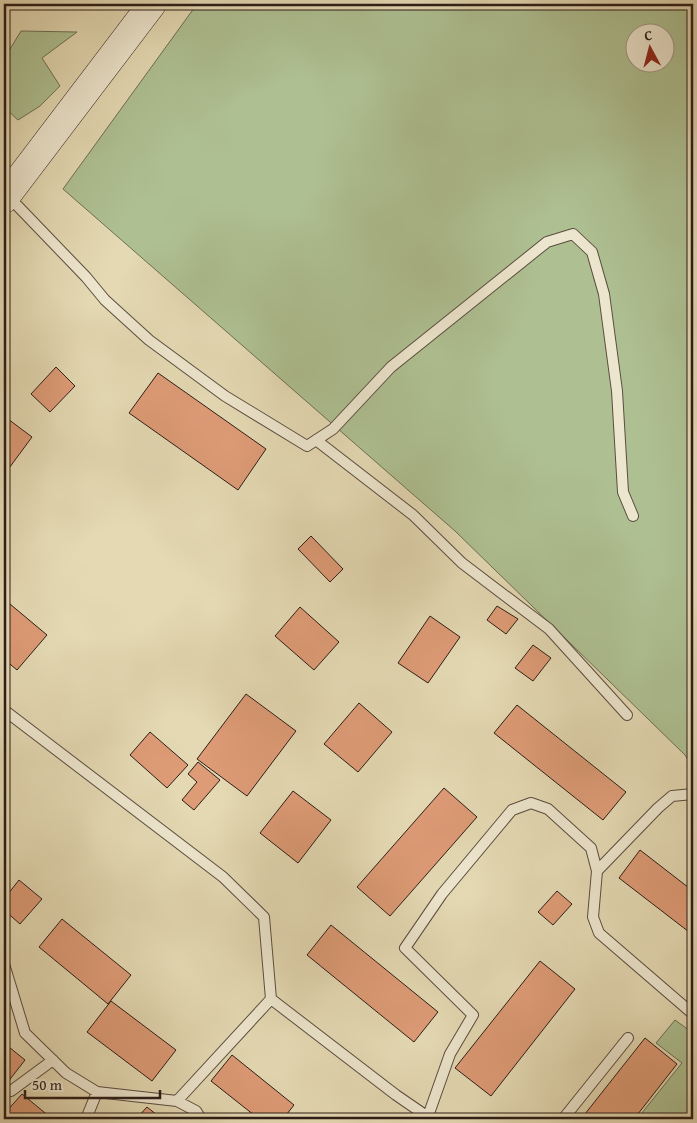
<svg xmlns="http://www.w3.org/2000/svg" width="697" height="1123" font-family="'Gentium Book Plus',serif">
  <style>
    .green { fill: #aec092; stroke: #6d6e55; fill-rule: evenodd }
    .building { fill: #dd9b76; stroke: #2c1d18 }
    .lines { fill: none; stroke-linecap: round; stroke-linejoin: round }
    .lane-casing { stroke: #5a4c3f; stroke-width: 12 }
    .secondary-casing { stroke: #2c1d18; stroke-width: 29 }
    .lane { stroke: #ede6ce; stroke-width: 10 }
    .secondary { stroke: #ede6ce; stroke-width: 28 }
  </style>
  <rect width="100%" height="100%" fill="#e4d9b3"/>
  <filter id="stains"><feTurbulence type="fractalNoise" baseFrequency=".004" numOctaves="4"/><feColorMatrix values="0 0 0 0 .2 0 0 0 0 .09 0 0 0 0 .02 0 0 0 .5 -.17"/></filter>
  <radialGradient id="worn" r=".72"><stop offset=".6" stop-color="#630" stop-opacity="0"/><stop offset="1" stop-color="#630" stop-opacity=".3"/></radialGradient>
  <!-- green -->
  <path class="green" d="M 197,4 L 693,4 L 693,768 L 685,755 L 455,531 L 63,189 ZM 634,32 L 664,32 L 664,62 L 634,62 Z
    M 21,31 L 77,32 L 42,58 L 60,86 L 40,106 L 18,120 L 6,109 L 4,111 L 4,59 Z
    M 675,1020 L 693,1033 L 693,1119 L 637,1119 L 682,1063 L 656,1043 Z"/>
  <!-- building -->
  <path class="building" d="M 56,367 L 75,386 L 50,412 L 31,394 Z
    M 158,373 L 266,449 L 238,490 L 129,413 Z
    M 4,416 L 32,437 L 4,475 Z
    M 311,536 L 343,569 L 330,582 L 298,549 Z
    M 4,599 L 47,635 L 17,670 L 4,659 Z
    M 497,606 L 518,619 L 506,634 L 487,620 Z
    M 300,607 L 339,642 L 314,670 L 275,636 Z
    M 430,616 L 460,637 L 428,683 L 398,663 Z
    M 533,645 L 551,658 L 533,681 L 515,668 Z
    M 246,694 L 296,731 L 247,796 L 197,759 Z
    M 359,703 L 392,732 L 358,772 L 324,744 Z
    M 517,705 L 626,792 L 603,820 L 494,733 Z
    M 150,732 L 188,765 L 167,788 L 130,755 Z
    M 198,762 L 220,780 L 194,810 L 182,800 L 197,782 L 188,774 Z
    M 444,788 L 477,817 L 390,916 L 357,887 Z
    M 293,791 L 331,820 L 298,863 L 260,833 Z
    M 640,850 L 693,891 L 693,935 L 619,878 Z
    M 19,880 L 42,899 L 20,924 L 4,910 L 4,899 Z
    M 557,891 L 572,904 L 553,925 L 538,912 Z
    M 62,919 L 131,975 L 108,1004 L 39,947 Z
    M 331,925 L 438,1012 L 414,1042 L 307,955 Z
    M 540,961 L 575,989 L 491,1096 L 455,1068 Z
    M 111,1001 L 176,1050 L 152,1081 L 87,1032 Z
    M 645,1038 L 677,1064 L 634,1119 L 581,1119 Z
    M 4,1043 L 25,1060 L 4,1087 Z
    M 232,1055 L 294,1105 L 283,1119 L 259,1119 L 211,1081 Z
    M 22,1094 L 50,1117 L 48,1119 L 12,1119 L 5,1113 Z
    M 147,1107 L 162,1119 L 136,1119 Z"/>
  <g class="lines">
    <defs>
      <path id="lane" d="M 8,196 L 86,277 L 105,300 L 149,340 L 225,396 L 307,446 L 333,429 L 391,367 L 547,242 L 573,234 L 592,252 L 604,294 L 617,391 L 623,492 L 633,516
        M 316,440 L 413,515 L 462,563 L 549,629 L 627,715
        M 4,710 L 223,877 L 264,917 L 271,999 L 396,1095 L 431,1119
        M 597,871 L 658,808 L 672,796 L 693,794
        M 4,964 L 25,1033 L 66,1073 L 97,1092 L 177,1101 L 196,1111 L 201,1119
        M 4,1092 L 11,1091 L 53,1060
        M 177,1101 L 271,999
        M 86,1119 L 97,1092
        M 427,1119 L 450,1054 L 473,1015 L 405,948 L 442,894 L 512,810 L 531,803 L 548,809 L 591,848 L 597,871 L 593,917 L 599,933 L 693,1014
        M 563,1119 L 628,1038"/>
      <path id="secondary" d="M 4,199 L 152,4"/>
    </defs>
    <!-- lane casing -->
    <use href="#lane" class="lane-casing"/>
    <!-- secondary casing -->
    <use href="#secondary" class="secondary-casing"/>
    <!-- lane -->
    <use href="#lane" class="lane"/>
    <!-- secondary -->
    <use href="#secondary" class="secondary"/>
  </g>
  <!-- margin -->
  <rect width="697" height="1123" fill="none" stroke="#e4d9b3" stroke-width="20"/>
  <rect x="5" y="5" width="687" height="1113" fill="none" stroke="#2c1d18" stroke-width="2.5"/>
  <rect x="10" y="10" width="677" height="1103" fill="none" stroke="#2c1d18"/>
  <!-- north arrow -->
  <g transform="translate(650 48) rotate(353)"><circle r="24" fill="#ede6ce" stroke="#a09685"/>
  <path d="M0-4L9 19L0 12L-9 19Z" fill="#8f2418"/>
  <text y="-8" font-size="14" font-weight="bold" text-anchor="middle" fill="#2c1d18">С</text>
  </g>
  <!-- scale -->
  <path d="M25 1090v8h135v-8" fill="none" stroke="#2c1d18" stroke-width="2.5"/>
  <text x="32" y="1090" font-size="15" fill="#2c1d18" stroke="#ede6ce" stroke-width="4" paint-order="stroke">50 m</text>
  <rect width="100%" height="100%" filter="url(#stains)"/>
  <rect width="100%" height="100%" fill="url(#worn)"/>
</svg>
